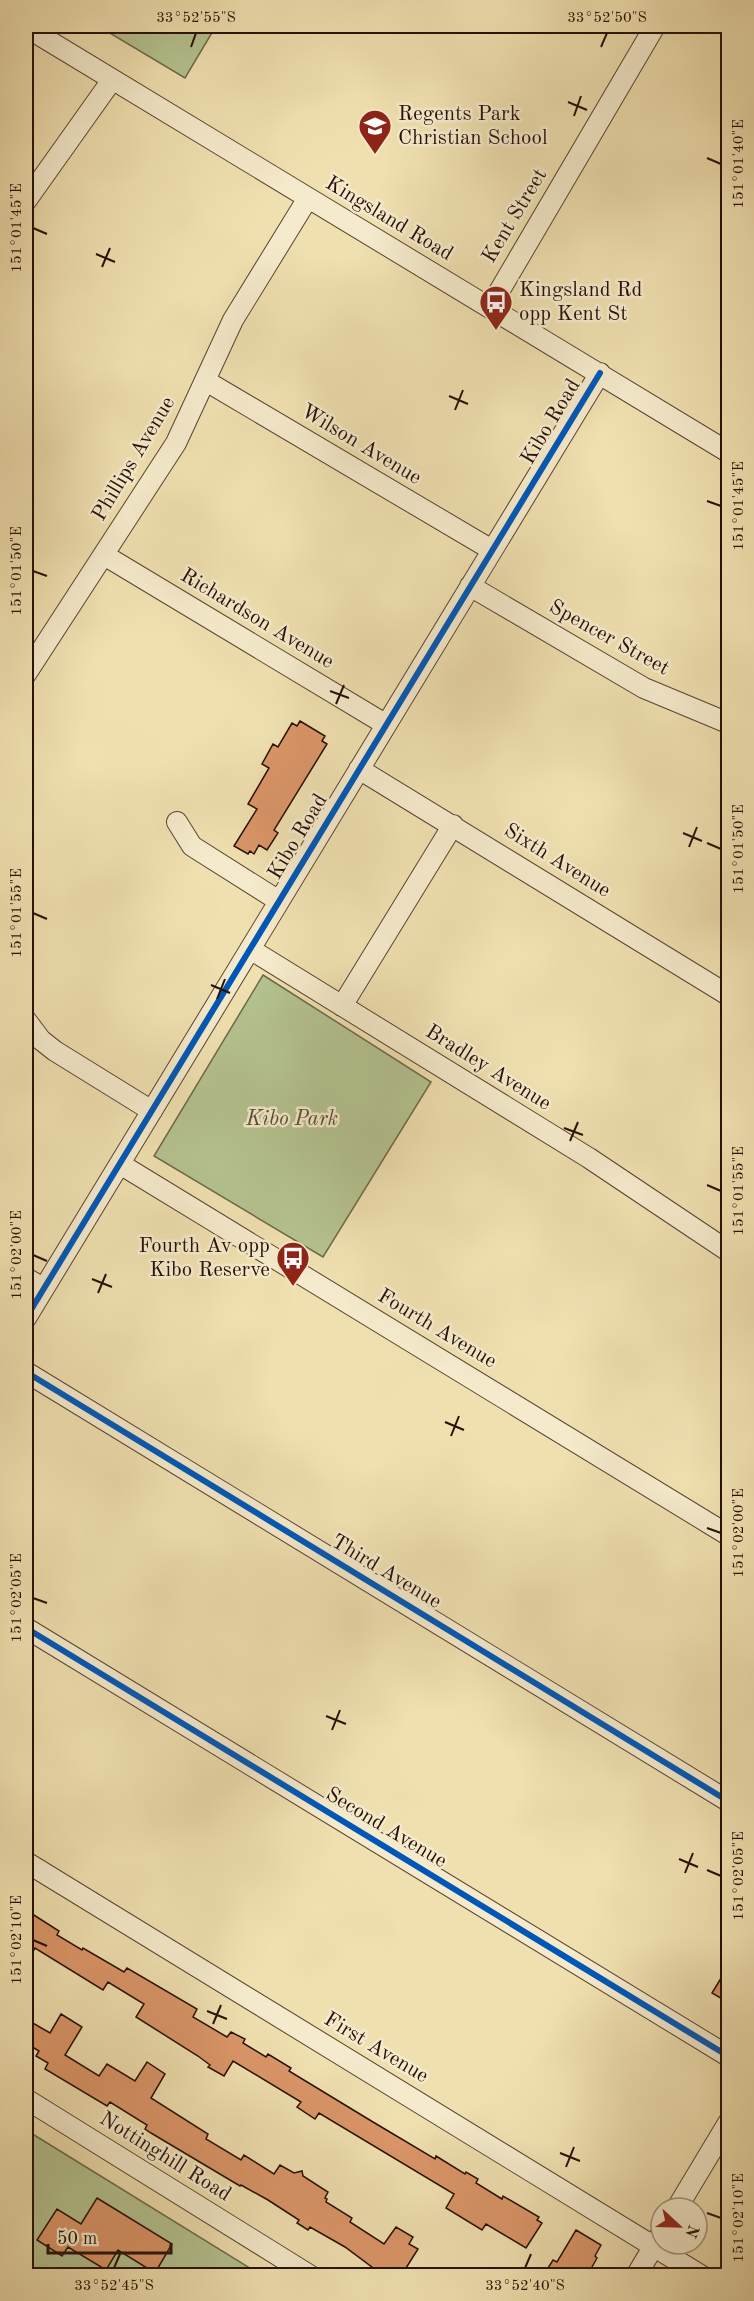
<svg xmlns="http://www.w3.org/2000/svg" width="754" height="2301" font-family="'Old Standard TT',serif">
  <style>
    .green { fill: #b4c390; stroke: #6d694b; stroke-width: 1.5 }
    .building { fill: #db9669; stroke: #260f06; stroke-width: 1.5 }
    .lines { fill: none; stroke-linecap: round; stroke-linejoin: round }
    .minor-casing { stroke: #584330; stroke-width: 22 }
    .minor { stroke: #f5ebcc; stroke-width: 20 }
    .cycleway-casing { stroke: #f5ebcc; stroke-width: 10 }
    .cycleway { stroke: #0057b8; stroke-width: 6 }
    .ticks { fill: none; stroke: #260f06; stroke-width: 2 }
    .labels { text-anchor: middle; dominant-baseline: central; stroke-width: 5; stroke-linejoin: round; paint-order: stroke }
    .poi-label { font-size: 21px; fill: #260f06; stroke: #f5ebcc; text-anchor: start }
    .street-label { font-size: 21px; fill: #260f06; stroke: #f5ebcc }
    .park-label { font-size: 21px; font-style: italic; fill: #584e36; stroke: #f5ebcc }
    .neatline { fill: none; stroke: #260f06; stroke-width: 2 }
    .ticks-label { font-size: 15px; text-anchor: middle; fill: #260f06 }
  </style>
  <rect width="100%" height="100%" fill="#f0e0b0"/>
  <filter id="stains"><feTurbulence type="fractalNoise" baseFrequency=".00333" numOctaves="4"/><feColorMatrix values="0 0 0 0 .2 0 0 0 0 .09 0 0 0 0 .02 0 0 0 .5 -.17"/></filter>
  <radialGradient id="worn" r=".72"><stop offset=".6" stop-color="#630" stop-opacity="0"/><stop offset="1" stop-color="#630" stop-opacity=".3"/></radialGradient>
  <!-- green -->
  <path class="green" d="M 111,26 L 216,26 L 185,78 L 108,32 Z
    M 263,975 L 431,1082 L 323,1257 L 154,1156 Z
    M 26,2130 L 261,2275 L 26,2275 Z"/>
  <!-- building -->
  <path class="building" d="M 300,721 L 325,736 L 322,741 L 327,744 L 274,830 L 278,833 L 267,850 L 259,845 L 254,854 L 250,851 L 248,854 L 234,846 L 257,809 L 248,804 L 269,768 L 262,764 L 273,744 L 278,747 L 292,723 L 297,726 Z
    M 26,1910 L 59,1931 L 57,1935 L 82,1950 L 83,1948 L 124,1972 L 127,1968 L 197,2009 L 193,2017 L 227,2037 L 231,2032 L 245,2039 L 243,2043 L 266,2057 L 268,2054 L 291,2068 L 289,2071 L 373,2122 L 435,2159 L 436,2156 L 465,2174 L 466,2172 L 478,2179 L 476,2183 L 502,2199 L 503,2196 L 539,2217 L 537,2220 L 542,2223 L 526,2248 L 486,2224 L 482,2230 L 446,2208 L 454,2194 L 319,2113 L 315,2119 L 297,2107 L 301,2102 L 233,2061 L 224,2076 L 208,2067 L 210,2065 L 198,2056 L 136,2017 L 144,2004 L 108,1982 L 103,1990 L 35,1948 L 26,1963 Z
    M 729,1965 L 729,2003 L 712,1993 Z
    M 61,2014 L 82,2027 L 65,2055 L 99,2076 L 107,2064 L 135,2081 L 147,2062 L 165,2074 L 151,2098 L 208,2134 L 206,2139 L 241,2160 L 244,2155 L 274,2174 L 280,2165 L 294,2173 L 302,2171 L 303,2176 L 328,2192 L 325,2198 L 327,2199 L 326,2202 L 352,2218 L 350,2222 L 384,2244 L 396,2227 L 413,2237 L 409,2244 L 418,2249 L 401,2276 L 384,2276 L 345,2247 L 310,2227 L 308,2230 L 297,2223 L 299,2220 L 268,2200 L 241,2185 L 240,2186 L 151,2133 L 145,2129 L 147,2125 L 110,2102 L 107,2106 L 45,2069 L 48,2063 L 36,2056 L 39,2051 L 26,2043 L 26,2019 L 50,2033 Z
    M 97,2198 L 172,2244 L 155,2273 L 118,2250 L 106,2270 L 68,2247 L 62,2256 L 37,2240 L 57,2209 L 81,2224 Z
    M 576,2230 L 601,2245 L 595,2256 L 597,2258 L 587,2276 L 543,2276 L 553,2260 L 557,2262 Z"/>
  <g class="lines">
    <defs>
      <path id="minor" d="M 26,27 L 728,452
        M 26,201 L 112,80
        M 490,307 L 655,26
        M 206,381 L 492,550
        M 104,555 L 385,724
        M 470,586 L 644,688 L 728,723
        M 26,674 L 176,443 L 233,320 L 308,198
        M 359,769 L 728,995
        M 177,822 L 192,846 L 279,901
        M 250,949 L 589,1158 L 728,1251
        M 342,1006 L 453,825
        M 26,1020 L 41,1040 L 55,1051 L 152,1111
        M 120,1164 L 728,1535
        M 26,1278 L 43,1288
        M 26,1318 L 600,373
        M 26,1372 L 728,1801
        M 26,1628 L 728,2056
        M 26,1862 L 702,2276
        M 26,2099 L 311,2276
        M 677,2208 L 728,2123
        M 636,2276 L 661,2234"/>
    </defs>
    <!-- minor casing -->
    <use href="#minor" class="minor-casing"/>
    <!-- minor -->
    <use href="#minor" class="minor"/>
    <defs>
      <path id="cycleway" d="M 26,1318 L 600,373
        M 26,1372 L 728,1801
        M 26,1628 L 728,2056"/>
    </defs>
    <!-- cycleway casing -->
    <use href="#cycleway" class="cycleway-casing"/>
    <!-- cycleway -->
    <use href="#cycleway" class="cycleway"/>
  </g>
  <!-- ticks -->
  <path class="ticks" d="M 191,47 L 196,33M 601,47 L 607,33M 568,102 L 587,110M 574,116 L 581,96M 707,158 L 721,164M 33,228 L 47,234M 96,254 L 115,262M 102,267 L 110,248M 449,396 L 468,404M 455,410 L 463,390M 707,501 L 721,506M 33,571 L 47,576M 330,691 L 349,698M 336,704 L 344,685M 683,833 L 702,841M 707,843 L 721,849M 689,847 L 697,827M 33,913 L 47,919M 211,985 L 230,993M 217,999 L 225,979M 564,1128 L 583,1135M 570,1141 L 578,1122M 707,1185 L 721,1191M 33,1255 L 47,1261M 92,1279 L 112,1287M 98,1293 L 106,1274M 445,1422 L 464,1430M 451,1436 L 459,1416M 707,1528 L 721,1533M 33,1598 L 47,1603M 326,1716 L 346,1724M 332,1730 L 340,1710M 679,1859 L 698,1867M 707,1870 L 721,1876M 685,1873 L 693,1853M 33,1940 L 47,1946M 207,2011 L 227,2019M 213,2024 L 221,2005M 560,2153 L 580,2161M 566,2167 L 574,2147M 707,2213 L 721,2218M 114,2268 L 120,2254M 525,2268 L 531,2254"/>
  <!-- icons -->
  <defs>
    <symbol id="school-pin" viewBox="-11 -11 22 30"><path d="M0 17L-7.5 6A9.5 9.5 0 1 1 7.5 6Z" fill="#8f2418" stroke="#f5ebcc"/><path d="M0-5L7-2L0 1L-7-2ZM-4 1L0 2.5L4 1V4Q0 6-4 4Z" fill="#fff"/></symbol>
    <symbol id="bus-pin" viewBox="-11 -11 22 30"><path d="M0 17L-7.5 6A9.5 9.5 0 1 1 7.5 6Z" fill="#8f2418" stroke="#f5ebcc"/><path d="M-5-6H5V4H4V6H2V4H-2V6H-4V4H-5ZM-3.5-4V0h7V-4ZM-3.5 1.2v1.5H-2V1.2ZM2 1.2v1.5H3.5V1.2Z" fill="#fff"/></symbol>
  </defs>
  <g fill-rule="evenodd">
    <use href="#school-pin" x="356" y="107" width="38" height="52"/>
    <use href="#bus-pin" x="477" y="283" width="38" height="52"/>
    <use href="#bus-pin" x="274" y="1239" width="38" height="52"/>
  </g>
  <g class="labels">
    <!-- poi labels -->
    <g class="poi-label">
      <text x="398" y="114">Regents Park<tspan x="398" dy="24">Christian School</tspan></text>
      <text x="519" y="290">Kingsland Rd<tspan x="519" dy="24">opp Kent St</tspan></text>
      <text x="270" y="1246" text-anchor="end">Fourth Av opp<tspan x="270" dy="24">Kibo Reserve</tspan></text>
    </g>
    <!-- street labels -->
    <g class="street-label">
      <text transform="translate(515 216) rotate(-59)">Kent Street</text>
      <text transform="translate(389 219) rotate(31)">Kingsland Road</text>
      <text transform="translate(551 422) rotate(-59)">Kibo Road</text>
      <text transform="translate(361 445) rotate(31)">Wilson Avenue</text>
      <text transform="translate(134 459) rotate(-59)">Phillips Avenue</text>
      <text transform="translate(257 619) rotate(31)">Richardson Avenue</text>
      <text transform="translate(609 638) rotate(29)">Spencer Street</text>
      <text transform="translate(298 837) rotate(-59)">Kibo Road</text>
      <text transform="translate(557 861) rotate(32)">Sixth Avenue</text>
      <text transform="translate(488 1068) rotate(32)">Bradley Avenue</text>
      <text transform="translate(437 1329) rotate(31)">Fourth Avenue</text>
      <text transform="translate(386 1572) rotate(31)">Third Avenue</text>
      <text transform="translate(386 1828) rotate(31)">Second Avenue</text>
      <text transform="translate(376 2048) rotate(31)">First Avenue</text>
      <text transform="translate(165 2157) rotate(32)">Nottinghill Road</text>
    </g>
    <!-- park labels -->
    <g class="park-label">
      <text x="292" y="1119">Kibo Park</text>
    </g>
  </g>
  <!-- margin -->
  <rect width="754" height="2301" fill="none" stroke="#f0e0b0" stroke-width="66"/>
  <!-- north arrow -->
  <g transform="translate(679 2226) rotate(112)"><circle r="28" fill="#f5ebcc" stroke="#a2937d" stroke-width="1.5"/>
  <path d="M0-4.5L10 22L0 15L-10 22Z" fill="#8f2418"/>
  <text y="-9" font-size="16" font-weight="bold" text-anchor="middle" fill="#260f06">N</text>
  </g>
  <!-- scale -->
  <path d="M48 2244v9h123v-9" fill="none" stroke="#260f06" stroke-width="3"/>
  <text x="57" y="2244" font-size="18" fill="#260f06" stroke="#f5ebcc" stroke-width="4.5" paint-order="stroke">50 m</text>
  <rect x="33" y="33" width="688" height="2235" class="neatline"/>
  <g class="ticks-label">
    <text x="196" y="22">33°52'55"S</text>
    <text x="607" y="22">33°52'50"S</text>
    <text transform="translate(738 164) rotate(-90)" y="5">151°01'40"E</text>
    <text transform="translate(16 228) rotate(-90)" y="5">151°01'45"E</text>
    <text transform="translate(738 506) rotate(-90)" y="5">151°01'45"E</text>
    <text transform="translate(16 571) rotate(-90)" y="5">151°01'50"E</text>
    <text transform="translate(738 849) rotate(-90)" y="5">151°01'50"E</text>
    <text transform="translate(16 913) rotate(-90)" y="5">151°01'55"E</text>
    <text transform="translate(738 1191) rotate(-90)" y="5">151°01'55"E</text>
    <text transform="translate(16 1255) rotate(-90)" y="5">151°02'00"E</text>
    <text transform="translate(738 1533) rotate(-90)" y="5">151°02'00"E</text>
    <text transform="translate(16 1598) rotate(-90)" y="5">151°02'05"E</text>
    <text transform="translate(738 1876) rotate(-90)" y="5">151°02'05"E</text>
    <text transform="translate(16 1940) rotate(-90)" y="5">151°02'10"E</text>
    <text transform="translate(738 2218) rotate(-90)" y="5">151°02'10"E</text>
    <text x="114" y="2290">33°52'45"S</text>
    <text x="525" y="2290">33°52'40"S</text>
  </g>
  <rect width="100%" height="100%" filter="url(#stains)"/>
  <rect width="100%" height="100%" fill="url(#worn)"/>
</svg>
